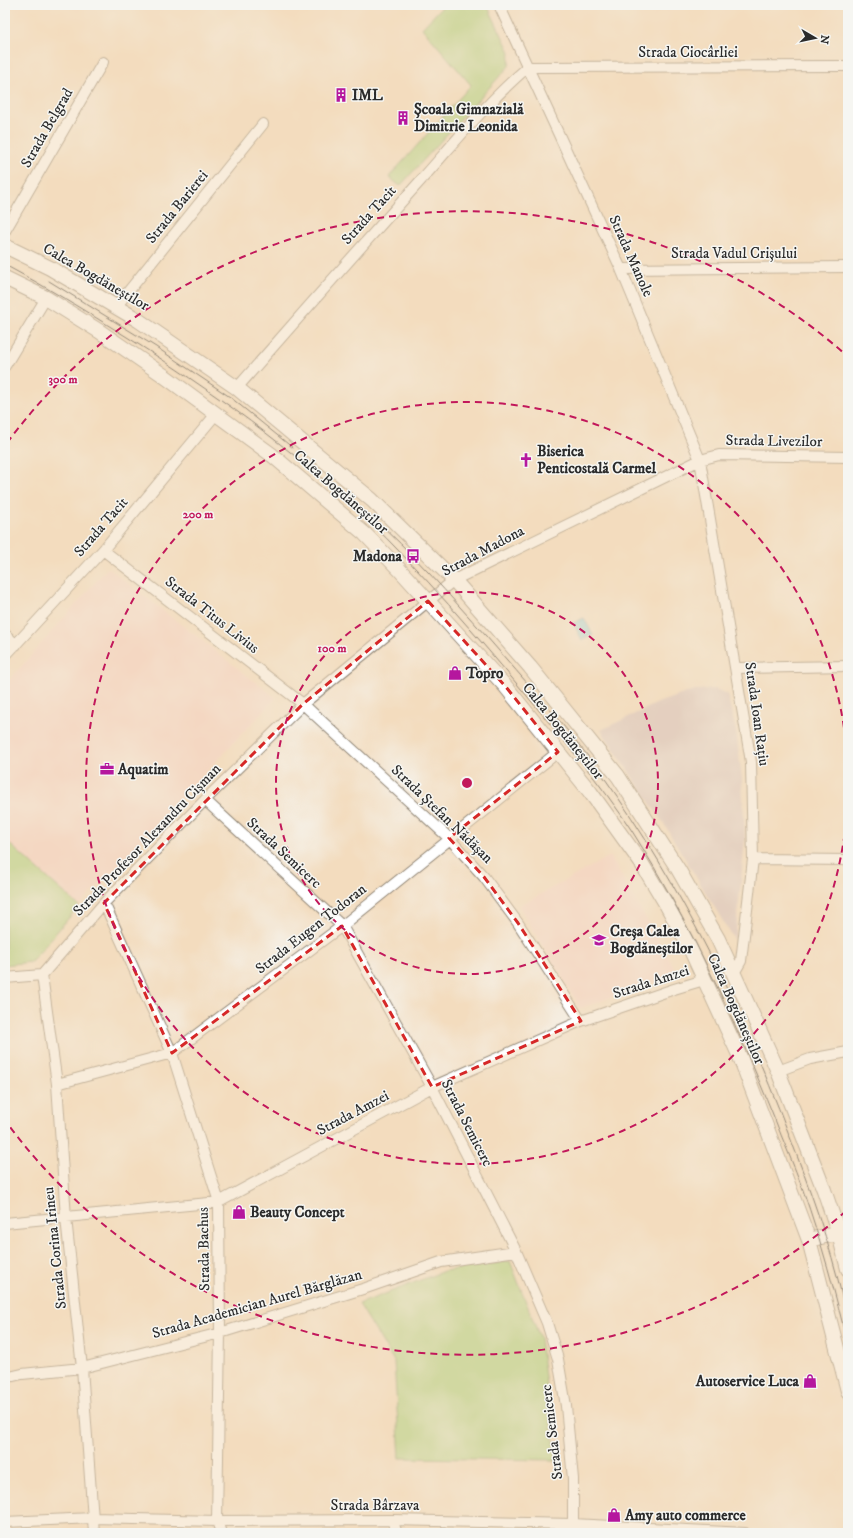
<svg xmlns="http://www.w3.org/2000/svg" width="853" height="1538" font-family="'IM FELL DW Pica',serif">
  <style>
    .built { fill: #f7d1c8 }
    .industrial { fill: #d2bfc0 }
    .green { fill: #a9d27e; stroke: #6a7e54 }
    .water { fill: #5ec6db; stroke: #447883 }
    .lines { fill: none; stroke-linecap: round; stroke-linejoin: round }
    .street-casing { stroke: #8f8474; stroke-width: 12 }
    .secondary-casing { stroke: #8f8474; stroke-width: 16 }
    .street { stroke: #fff; stroke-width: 10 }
    .secondary { stroke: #fff; stroke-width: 14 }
    .tram { stroke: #2b2b2b; stroke-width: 1 }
    .marked { fill: none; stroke: #d62828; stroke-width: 3; stroke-dasharray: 8 5; stroke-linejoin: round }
    .ring { fill: none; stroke: #c2185b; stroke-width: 2; stroke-dasharray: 7 5 }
    .labels { text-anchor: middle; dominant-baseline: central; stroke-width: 3; stroke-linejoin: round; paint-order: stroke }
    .street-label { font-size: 15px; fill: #2b2b2b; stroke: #f6f6f2 }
    .poi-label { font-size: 15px; font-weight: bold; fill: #2b2b2b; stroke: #f6f6f2; text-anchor: start }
    .centre { fill: #c2185b; stroke: #f6f6f2; stroke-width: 2 }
    .ring-label { font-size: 12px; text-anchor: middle; font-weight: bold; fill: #c2185b; stroke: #f6f6f2; stroke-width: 3; stroke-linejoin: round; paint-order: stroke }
  </style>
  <rect width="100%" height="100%" fill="#f6f6f2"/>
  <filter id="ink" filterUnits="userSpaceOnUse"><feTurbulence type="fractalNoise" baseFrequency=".025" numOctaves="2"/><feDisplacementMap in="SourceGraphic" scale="8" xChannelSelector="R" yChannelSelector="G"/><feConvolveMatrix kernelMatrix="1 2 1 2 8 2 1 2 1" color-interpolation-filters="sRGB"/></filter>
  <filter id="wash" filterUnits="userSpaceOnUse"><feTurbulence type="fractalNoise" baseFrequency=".012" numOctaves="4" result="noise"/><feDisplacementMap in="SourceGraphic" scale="16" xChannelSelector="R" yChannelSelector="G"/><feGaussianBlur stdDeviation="0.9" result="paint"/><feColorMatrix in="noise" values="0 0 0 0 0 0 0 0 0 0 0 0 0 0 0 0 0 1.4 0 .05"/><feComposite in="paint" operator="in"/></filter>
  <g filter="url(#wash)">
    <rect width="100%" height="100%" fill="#f3dcbe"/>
    <!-- built -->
    <path class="built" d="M 108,568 L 276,698 L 79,906 L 5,840 L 5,685 Z
      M 610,856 L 678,974 L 580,1008 L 519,906 Z"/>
    <!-- industrial -->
    <path class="industrial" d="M 716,689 L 727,694 L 736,731 L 742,779 L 745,840 L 735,941 L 664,824 L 601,730 L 660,702 L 695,690 Z"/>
    <!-- green -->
    <path class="green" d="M 444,5 L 487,5 L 510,52 L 509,66 L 400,186 L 389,177 L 471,85 L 422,28 Z
      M 5,840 L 79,906 L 31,962 L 5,965 Z
      M 510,1261 L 540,1338 L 556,1460 L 400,1458 L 394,1361 L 359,1304 L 444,1271 Z"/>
    <!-- water -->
    <path class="water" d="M 584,618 L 593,635 L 582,640 L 573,623 Z"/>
  </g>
  <g filter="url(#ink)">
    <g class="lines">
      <defs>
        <path id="street" d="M 499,5 L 621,269 L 700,460 L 751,762 L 753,859 L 741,961 L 737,968 L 733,970
          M 528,67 L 848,66
          M 5,231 L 103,62
          M 621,269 L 848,267
          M 115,308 L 263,124
          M 5,366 L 46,298
          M 237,388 C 298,318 360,248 422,179 C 456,141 489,100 528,67
          M 103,550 L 303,704 L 449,838 L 484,877 L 518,923 L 581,1021
          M 5,634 L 16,645
          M 5,656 L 103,550 L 216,414
          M 736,668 L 848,666
          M 205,800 L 342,926 L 432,1087 L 516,1251 L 547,1323 L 558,1359 L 566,1406 L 573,1479 L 573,1524 L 571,1533
          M 753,859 L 848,860
          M 104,903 L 172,1053 L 219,1202 L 220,1333 L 217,1521 L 221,1533
          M 42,975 L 57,1084 L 66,1218 L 82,1368 L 94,1533
          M 5,978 L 42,975 L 104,903 L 205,800 L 303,704 L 454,580 L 700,460 L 719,455 L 848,457
          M 778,1071 L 810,1059 L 848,1052
          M 57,1084 L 172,1053 L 342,926 L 558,752
          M 5,1223 L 219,1202 L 432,1087 L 581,1021 L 674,989 L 704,980
          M 5,1378 L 22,1374 L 82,1368 L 220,1333 L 366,1288 L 441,1262 L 516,1251
          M 392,1520 L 397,1533
          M 5,1522 L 93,1518 L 217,1521 L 392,1520 L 573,1524 L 745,1533"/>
        <path id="secondary" d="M 5,246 L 50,268 L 138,320 L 237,388 L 372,500 L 454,580 L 530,667 L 618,776 L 678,869 L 718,939 L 778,1071 L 824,1190 L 839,1234 L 848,1269
          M 5,278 L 46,298 L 99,331 L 163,375 L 272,455 L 365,534 L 399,569 L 506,687 L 591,793 L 642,864 L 666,904 L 689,946 L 740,1057 L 809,1240 L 848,1391
          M 809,1240 L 825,1236 L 848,1233"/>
      </defs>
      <!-- street casing -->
      <use href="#street" class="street-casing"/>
      <!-- secondary casing -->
      <use href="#secondary" class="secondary-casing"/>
      <!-- street -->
      <use href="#street" class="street"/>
      <!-- secondary -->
      <use href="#secondary" class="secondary"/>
      <!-- tram -->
      <path class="tram" d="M 5,265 C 47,287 87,312 127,337 C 211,390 293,449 365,517 C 423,573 476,635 527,696 C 563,740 601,783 632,831 C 689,921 734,1018 774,1117 C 783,1141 794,1165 803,1190 C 821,1241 836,1294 848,1347
        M 49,281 L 156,347 L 230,397 L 293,448
        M 370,515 C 412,552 449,595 486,636 C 526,682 567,727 603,776 C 681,885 740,1007 788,1132 C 809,1187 830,1243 843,1300"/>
    </g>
  </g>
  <!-- marked area -->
  <path d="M0 0H853V1538H0ZM 428,601 L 506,687 L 558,752 L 449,838 L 484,877 L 518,923 L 581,1021 L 432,1087 L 342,926 L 172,1053 L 104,903 L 303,704 Z" fill="#f3dcbe" fill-opacity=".55" fill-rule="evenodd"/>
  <path class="marked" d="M 428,601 L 506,687 L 558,752 L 449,838 L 484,877 L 518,923 L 581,1021 L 432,1087 L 342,926 L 172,1053 L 104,903 L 303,704 Z"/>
  <!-- distance rings -->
  <g class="ring">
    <circle cx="467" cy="783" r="191"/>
    <path d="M848 786A381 381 0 1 1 848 780"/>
    <path d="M846 1211A572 572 0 0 1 7 1123M7 443A572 572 0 0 1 846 355"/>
  </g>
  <!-- icons -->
  <defs>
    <symbol id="building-bare" viewBox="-9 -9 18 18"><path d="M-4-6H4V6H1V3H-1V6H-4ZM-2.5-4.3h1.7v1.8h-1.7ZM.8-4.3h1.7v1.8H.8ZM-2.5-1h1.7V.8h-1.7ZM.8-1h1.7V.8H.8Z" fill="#b5179e" stroke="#f6f6f2" stroke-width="2.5" paint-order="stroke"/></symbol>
    <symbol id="church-bare" viewBox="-9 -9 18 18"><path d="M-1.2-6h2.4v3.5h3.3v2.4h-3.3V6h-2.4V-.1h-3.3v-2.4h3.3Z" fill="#b5179e" stroke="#f6f6f2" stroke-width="2.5" paint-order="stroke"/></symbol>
    <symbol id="bus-bare" viewBox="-9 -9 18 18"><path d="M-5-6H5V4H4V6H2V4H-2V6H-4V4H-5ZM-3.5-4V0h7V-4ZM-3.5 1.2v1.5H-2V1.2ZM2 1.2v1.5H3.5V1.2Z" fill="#b5179e" stroke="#f6f6f2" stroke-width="2.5" paint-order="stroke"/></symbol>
    <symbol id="shop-bare" viewBox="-9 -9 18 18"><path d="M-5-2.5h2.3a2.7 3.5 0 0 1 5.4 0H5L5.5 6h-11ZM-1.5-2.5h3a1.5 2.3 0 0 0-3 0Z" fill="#b5179e" stroke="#f6f6f2" stroke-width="2.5" paint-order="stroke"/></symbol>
    <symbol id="office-bare" viewBox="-9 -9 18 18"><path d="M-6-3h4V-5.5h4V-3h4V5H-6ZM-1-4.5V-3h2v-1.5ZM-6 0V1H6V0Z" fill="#b5179e" stroke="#f6f6f2" stroke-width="2.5" paint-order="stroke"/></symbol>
    <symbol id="school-bare" viewBox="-9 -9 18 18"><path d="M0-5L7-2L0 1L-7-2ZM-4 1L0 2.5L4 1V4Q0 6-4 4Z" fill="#b5179e" stroke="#f6f6f2" stroke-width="2.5" paint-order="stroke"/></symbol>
  </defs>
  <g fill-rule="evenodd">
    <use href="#building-bare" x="331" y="85" width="20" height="20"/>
    <use href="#building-bare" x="393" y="108" width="20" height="20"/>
    <use href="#church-bare" x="516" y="450" width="20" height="20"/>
    <use href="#bus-bare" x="403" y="546" width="20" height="20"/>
    <use href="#shop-bare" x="445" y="663" width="20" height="20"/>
    <use href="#office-bare" x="97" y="759" width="20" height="20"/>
    <use href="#school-bare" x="589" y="930" width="20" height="20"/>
    <use href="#shop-bare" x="229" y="1202" width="20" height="20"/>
    <use href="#shop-bare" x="800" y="1371" width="20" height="20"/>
    <use href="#shop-bare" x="604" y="1505" width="20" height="20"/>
  </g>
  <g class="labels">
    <!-- street labels -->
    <g class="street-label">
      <text x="688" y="52">Strada Ciocârliei</text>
      <text transform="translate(47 128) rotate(-60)">Strada Belgrad</text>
      <text transform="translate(177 207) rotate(-51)">Strada Barierei</text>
      <text transform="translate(369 215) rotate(-48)">Strada Tacit</text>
      <text x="734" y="253">Strada Vadul Crișului</text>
      <text transform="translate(631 256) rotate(66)">Strada Manole</text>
      <text transform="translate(96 277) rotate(30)">Calea Bogdăneștilor</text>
      <text transform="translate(774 441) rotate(1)">Strada Livezilor</text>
      <text transform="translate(341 492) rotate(41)">Calea Bogdăneștilor</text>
      <text transform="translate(101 527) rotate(-49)">Strada Tacit</text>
      <text transform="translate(483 551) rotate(-28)">Strada Madona</text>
      <text transform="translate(212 615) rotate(38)">Strada Titus Livius</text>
      <text transform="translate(757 714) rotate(82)">Strada Ioan Rațiu</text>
      <text transform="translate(563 731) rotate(51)">Calea Bogdăneștilor</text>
      <text transform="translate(442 814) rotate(44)">Strada Ștefan Nădășan</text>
      <text transform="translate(147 840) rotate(-46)">Strada Profesor Alexandru Cișman</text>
      <text transform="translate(284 853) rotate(43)">Strada Semicerc</text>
      <text transform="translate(311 929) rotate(-38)">Strada Eugen Todoran</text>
      <text transform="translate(651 982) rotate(-18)">Strada Amzei</text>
      <text transform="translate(736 1009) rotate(66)">Calea Bogdăneștilor</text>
      <text transform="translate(353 1113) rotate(-28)">Strada Amzei</text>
      <text transform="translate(467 1123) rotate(63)">Strada Semicerc</text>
      <text transform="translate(55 1248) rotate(-96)">Strada Corina Irineu</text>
      <text transform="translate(204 1249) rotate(-91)">Strada Bachus</text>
      <text transform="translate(257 1304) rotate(-16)">Strada Academician Aurel Bărglăzan</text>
      <text transform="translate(552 1432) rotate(-97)">Strada Semicerc</text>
      <text x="375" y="1505">Strada Bârzava</text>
    </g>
    <!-- poi labels -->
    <g class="poi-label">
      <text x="352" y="95">IML</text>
      <text x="414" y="109">Școala Gimnazială<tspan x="414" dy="17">Dimitrie Leonida</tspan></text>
      <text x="537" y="451">Biserica<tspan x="537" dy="17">Penticostală Carmel</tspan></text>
      <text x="402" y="556" text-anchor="end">Madona</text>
      <text x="466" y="673">Topro</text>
      <text x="118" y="769">Aquatim</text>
      <text x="610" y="931">Creșa Calea<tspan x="610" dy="17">Bogdăneștilor</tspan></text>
      <text x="250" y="1212">Beauty Concept</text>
      <text x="799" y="1381" text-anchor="end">Autoservice Luca</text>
      <text x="625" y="1515">Amy auto commerce</text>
    </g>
  </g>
  <circle cx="467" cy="783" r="6" class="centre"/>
  <g class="ring-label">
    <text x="63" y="383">300 m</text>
    <text x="198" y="518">200 m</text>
    <text x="332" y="652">100 m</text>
  </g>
  <!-- margin -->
  <rect width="853" height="1538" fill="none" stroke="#f6f6f2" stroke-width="20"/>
  <!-- north arrow -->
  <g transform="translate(815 38) rotate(99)" stroke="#f6f6f2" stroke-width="3" paint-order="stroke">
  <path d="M0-3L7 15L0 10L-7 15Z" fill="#2b2b2b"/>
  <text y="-6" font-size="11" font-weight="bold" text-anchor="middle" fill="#2b2b2b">N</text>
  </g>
</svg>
